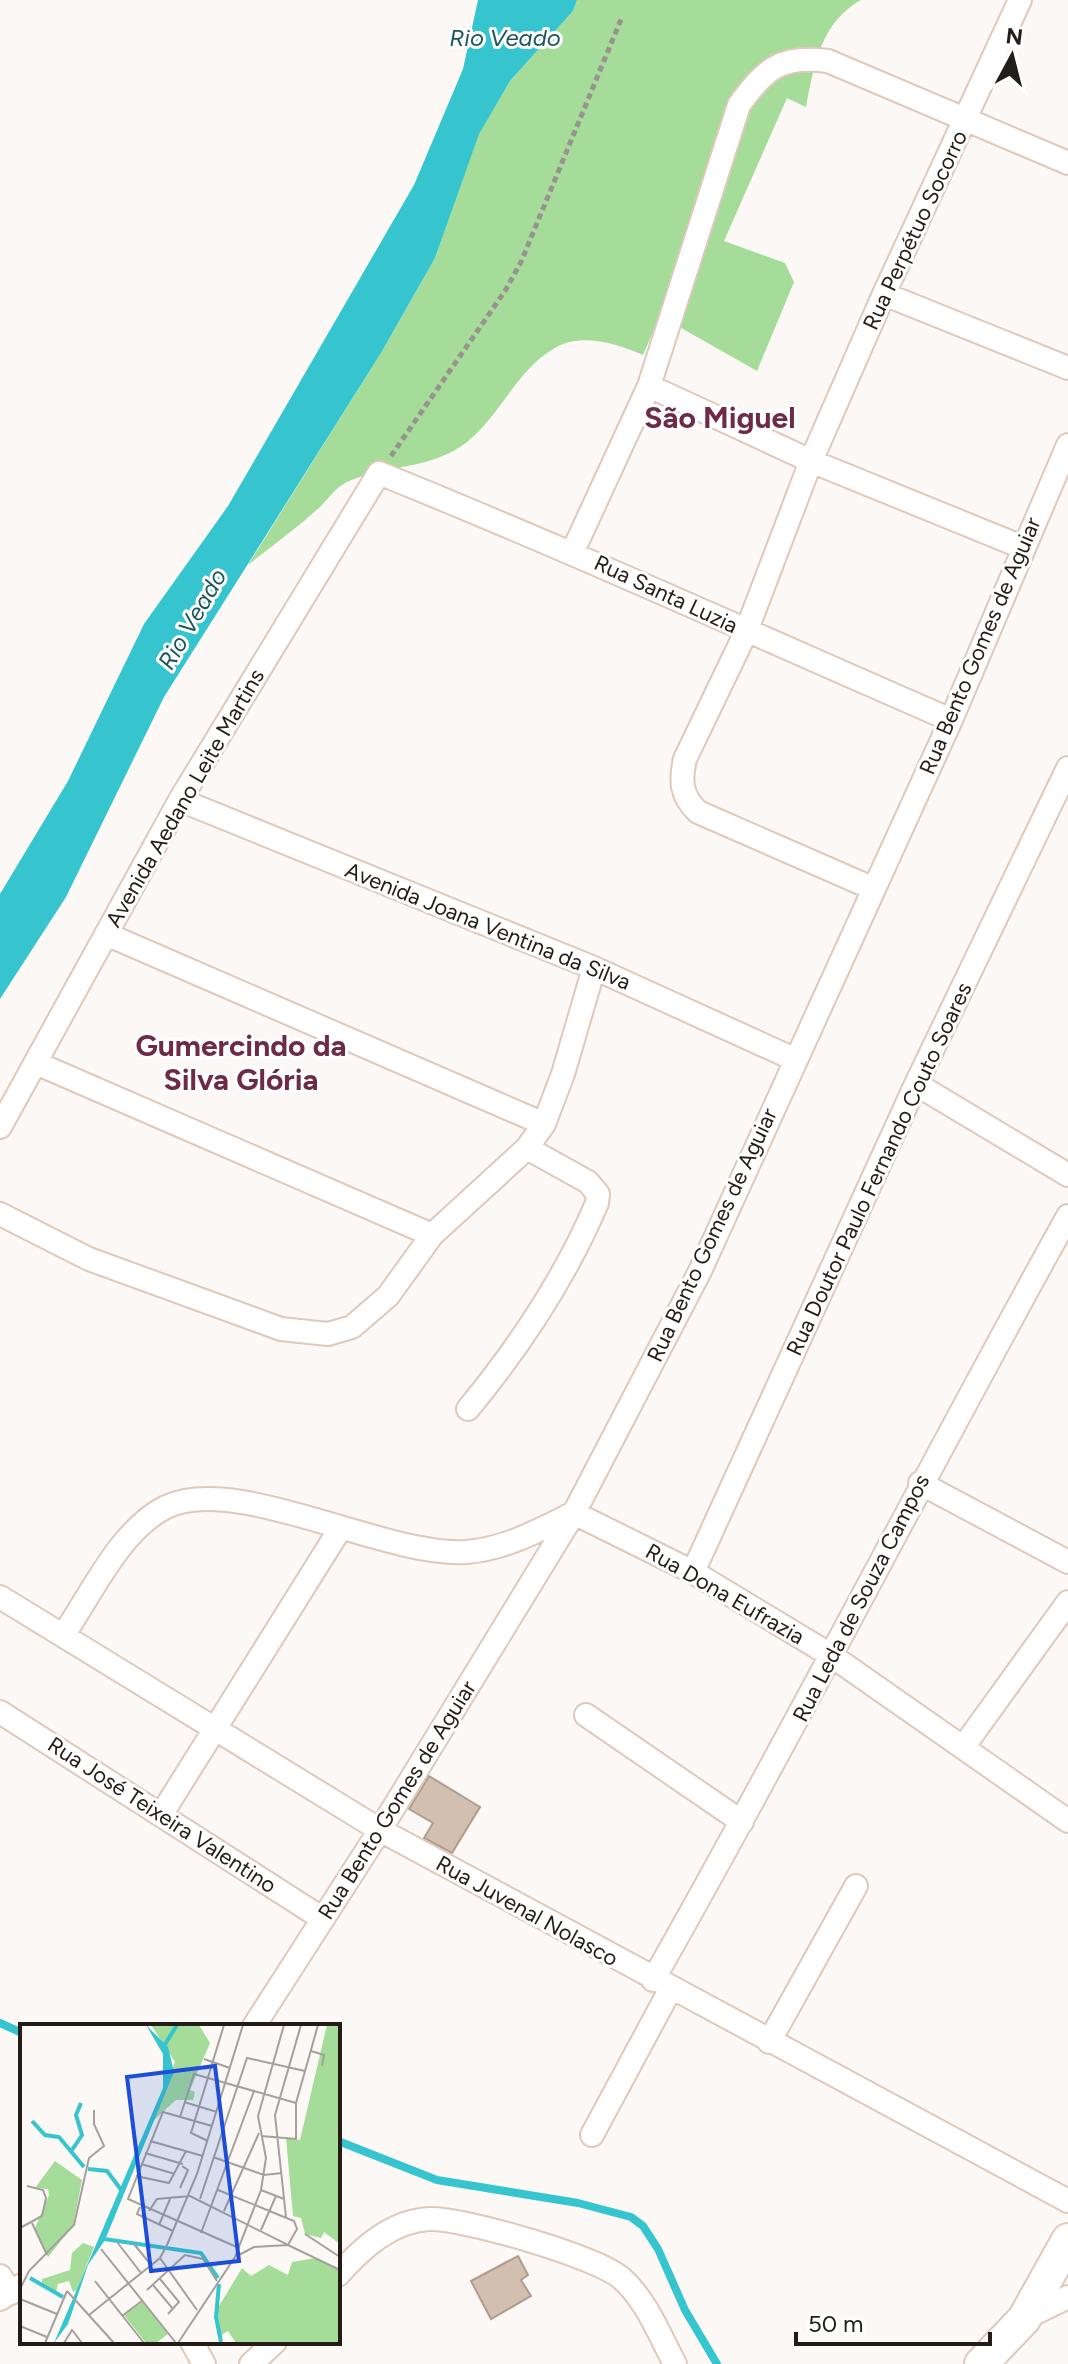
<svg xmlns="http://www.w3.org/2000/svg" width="1068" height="2364" font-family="Figtree,sans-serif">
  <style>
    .green { fill: #a5dc99 }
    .water { fill: #36c5ce }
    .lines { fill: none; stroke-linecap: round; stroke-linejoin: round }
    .stream { stroke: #36c5ce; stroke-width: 8 }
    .building { fill: #d3bfb0; stroke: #af9c8e; stroke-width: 2 }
    .street-casing { stroke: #dec9ba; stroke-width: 26 }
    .secondary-casing { stroke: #dec9ba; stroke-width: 36 }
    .path { stroke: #98938f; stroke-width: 5; stroke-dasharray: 6 4; stroke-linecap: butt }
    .street { stroke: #fff; stroke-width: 22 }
    .secondary { stroke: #fff; stroke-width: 32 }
    .labels { text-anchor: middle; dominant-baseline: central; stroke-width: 6; stroke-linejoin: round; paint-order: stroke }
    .street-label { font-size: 22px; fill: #241c17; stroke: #fff }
    .water-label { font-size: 24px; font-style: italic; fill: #1c5659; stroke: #fff }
    .district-label { font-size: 30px; font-weight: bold; fill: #6e2b46; stroke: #fff }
    .inset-river { fill: none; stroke: #36c5ce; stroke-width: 4 }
    .inset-road { fill: none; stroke: #a6a09c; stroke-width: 2 }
    .view { fill: #1d4ed8; fill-opacity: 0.15; stroke: #1d4ed8; stroke-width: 4 }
    .inset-edge { fill: none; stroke: #241c17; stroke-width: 4 }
  </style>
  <rect width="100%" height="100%" fill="#fcf8f5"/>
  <!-- green -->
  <path class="green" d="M 577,0 L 861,0 C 821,22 814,65 806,107 L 787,98 L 724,241 L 785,263 L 794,282 L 757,371 L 660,316 L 643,355 C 618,344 581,332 555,348 C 517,369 501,415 467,442 C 430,471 388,463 347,482 C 336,487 328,499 320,507 C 297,528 272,546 248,565 L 381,353 L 435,258 L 478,134 L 510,81 L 573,11 Z"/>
  <!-- water -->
  <path class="water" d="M 478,0 L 577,0 L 573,11 L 510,81 L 479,134 L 435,258 L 381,353 L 164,697 L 66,897 L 0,999 L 0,894 L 68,781 L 144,624 L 228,506 L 414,185 L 463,69 Z"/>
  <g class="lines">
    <!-- stream -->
    <path class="stream" d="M 0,2023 L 22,2033
      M 338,2141 L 437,2180 L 578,2203 L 631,2217 L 643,2226 L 658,2249 L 685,2310 L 717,2364"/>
  </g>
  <!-- building -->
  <path class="building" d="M 429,1776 L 480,1807 L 452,1853 L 424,1838 L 433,1823 L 409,1809 Z
    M 518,2256 L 528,2275 L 521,2280 L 531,2296 L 491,2319 L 471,2281 Z"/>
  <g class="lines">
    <defs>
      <path id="street" d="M 884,294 L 1068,368
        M 649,386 L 811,461 L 1022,547
        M 573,551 L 649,386 L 739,105 C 766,68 781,55 828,61 L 1068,163
        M 180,800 L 594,968 L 794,1059
        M 872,888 L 698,812 C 681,796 680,781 685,759 L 746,632 L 811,461 L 884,294 L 1020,0
        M 106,934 L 544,1124
        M 36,1063 L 432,1235
        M 916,1084 L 1068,1175
        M 0,1127 L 180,800 L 379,473 C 572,551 760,637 951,720
        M 0,1214 L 89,1259 L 281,1329 L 328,1334 L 352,1327 L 388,1296 L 432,1235 L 527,1148 L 544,1124 L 563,1074 L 594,968
        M 468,1409 C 520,1346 565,1278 597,1203 L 598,1194 L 588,1182 L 527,1148
        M 920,1483 L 1068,1562
        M 693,1572 L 916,1084 L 1068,768
        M 0,1597 L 380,1830 L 1068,2201
        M 64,1634 C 92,1593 120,1530 166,1507 C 236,1473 384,1557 466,1552 C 506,1549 539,1530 574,1513 L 693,1572 L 832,1656 L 1068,1821
        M 0,1712 L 323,1919
        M 586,1715 L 742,1822
        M 964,1746 L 1068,1602
        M 161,1815 L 340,1529
        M 653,1980 C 796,1728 927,1470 1068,1216
        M 254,2026 L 380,1830 L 574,1513 L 700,1271 L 951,720 L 1068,445
        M 769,2042 L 856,1886
        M 592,2135 L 670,1990
        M 338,2275 C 361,2249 391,2221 429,2219 C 464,2218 593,2256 620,2277 C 646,2299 659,2334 675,2364
        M 0,2276 L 11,2293
        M 0,2299 L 22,2285
        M 1025,2318 L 1068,2297
        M 192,2342 L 204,2364
        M 251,2364 L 275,2342"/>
      <path id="secondary" d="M 981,2364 L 1024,2319 L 1068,2240"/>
    </defs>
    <!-- street casing -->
    <use href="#street" class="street-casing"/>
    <!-- secondary casing -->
    <use href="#secondary" class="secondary-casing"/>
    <!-- path -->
    <path class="path" d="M 391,456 L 505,291 L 521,262 L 622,17"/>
    <!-- street -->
    <use href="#street" class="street"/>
    <!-- secondary -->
    <use href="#secondary" class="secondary"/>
  </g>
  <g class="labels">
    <!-- street labels -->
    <g class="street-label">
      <text transform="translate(915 230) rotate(-65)">Rua Perpétuo Socorro</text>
      <text transform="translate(666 594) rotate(25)">Rua Santa Luzia</text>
      <text transform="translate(980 646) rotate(-67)">Rua Bento Gomes de Aguiar</text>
      <text transform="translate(185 798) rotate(-60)">Avenida Aedano Leite Martins</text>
      <text transform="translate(488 926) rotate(22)">Avenida Joana Ventina da Silva</text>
      <text transform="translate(879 1169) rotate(-65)">Rua Doutor Paulo Fernando Couto Soares</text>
      <text transform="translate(712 1235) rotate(-65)">Rua Bento Gomes de Aguiar</text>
      <text transform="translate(725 1594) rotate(30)">Rua Dona Eufrazia</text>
      <text transform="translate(861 1598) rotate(-63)">Rua Leda de Souza Campos</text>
      <text transform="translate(397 1800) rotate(-58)">Rua Bento Gomes de Aguiar</text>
      <text transform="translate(162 1815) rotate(33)">Rua José Teixeira Valentino</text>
      <text transform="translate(527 1911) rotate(29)">Rua Juvenal Nolasco</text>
    </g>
    <!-- water labels -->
    <g class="water-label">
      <text x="505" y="37">Rio Veado</text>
      <text transform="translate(192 619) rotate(-60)">Rio Veado</text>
    </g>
    <!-- district labels -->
    <g class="district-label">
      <text x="720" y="417">São Miguel</text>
      <text x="241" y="1045">Gumercindo da<tspan x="241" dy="34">Silva Glória</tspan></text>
    </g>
  </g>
  <!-- overview -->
  <g transform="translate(20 2024)">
    <rect width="320" height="320" fill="#fcf8f5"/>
    <path d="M 131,1 L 179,1 L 190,19 L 170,66 L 175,68 L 173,76 L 156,76 L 133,97 L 155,38 ZM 307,1 L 320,1 L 320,220 L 304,208 L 301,214 L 285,210 L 281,194 L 273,192 L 266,114 L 280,116 ZM 35,137 L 62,156 L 53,202 L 28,233 L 15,204 L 29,171 L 28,165 L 15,164 ZM 63,219 L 74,223 L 57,266 L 53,268 L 49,257 L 38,260 L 36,268 L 22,263 L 22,255 L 50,246 L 52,229 ZM 296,234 L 320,246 L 320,319 L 216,319 L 208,307 L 198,313 L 196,287 L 222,244 L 231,252 L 249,241 L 268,251 L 272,238 ZM 123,277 L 148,310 L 136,319 L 126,319 L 104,291 Z" fill="#a5dc99"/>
    <path d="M 126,1 L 148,23 L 154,48 L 85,216 L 68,241 L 48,300 L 34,319 L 143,64 L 143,30 Z" fill="#36c5ce"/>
    <path class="inset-river" d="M 144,22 L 157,1M 12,97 L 25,111 L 39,113 L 64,143M 50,129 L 62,111 L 56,91 L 61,79M 68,145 L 87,147 L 102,167M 84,215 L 181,229 L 198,254M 10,254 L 43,273M 199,260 L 196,293 L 201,318"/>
    <path class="inset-road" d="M 291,27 L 304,31 L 302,42M 184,35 L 210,44M 164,78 L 197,88M 160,93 L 174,50 L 276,79M 192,102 L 143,88 L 108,175 L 219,224M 241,112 L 276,115 L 276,79 L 298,1M 130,117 L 183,132M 188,117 L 171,109 L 204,1M 125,129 L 163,140M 193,133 L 244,151 L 262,149M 121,140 L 155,150M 116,152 L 149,159 L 166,127M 160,164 L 168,146 L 162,142M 241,166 L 264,175M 180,175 L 227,34 L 285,47M 120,183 L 117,190 L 153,207M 129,187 L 137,175 L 170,172 L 268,221 L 277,205 L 274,197 L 198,166M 204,187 L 239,109M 266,193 L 255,91 L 281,1M 12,199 L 27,231M 139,201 L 150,175M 0,204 L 22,192 L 26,174 L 23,166 L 7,162M 241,206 L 256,172M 181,209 L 234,67M 285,210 L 320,233M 97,218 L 121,249M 114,220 L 131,241M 81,225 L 156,319M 217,232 L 234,223 L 268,221 L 320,246M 140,234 L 177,286M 140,255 L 159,278 L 148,290M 75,257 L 124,319M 133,261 L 153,285M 0,265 L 9,247 L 54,201 L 69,134 L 84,122 L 74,100 L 74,86M 127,266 L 165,231 L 183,235 L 197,257M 47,267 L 94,319M 0,275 L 37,290M 69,291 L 140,234 L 147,221 L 177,150 L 223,1M 102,292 L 123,276M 0,302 L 27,313M 25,319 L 47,267M 44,319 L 52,306 L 62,319M 158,319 L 215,233 L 241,166 L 246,134 L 238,92 L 264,1"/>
    <path class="view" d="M 195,42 L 219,237 L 131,247 L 107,53 Z"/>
    <rect width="320" height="320" class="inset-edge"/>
  </g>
  <!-- north arrow -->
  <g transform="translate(1012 56) rotate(7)" stroke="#ffffff" stroke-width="6" paint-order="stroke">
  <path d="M0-6L14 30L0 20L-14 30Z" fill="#241c17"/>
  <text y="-12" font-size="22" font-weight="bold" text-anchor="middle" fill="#241c17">N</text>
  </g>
  <!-- scale -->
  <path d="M796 2332v12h194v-12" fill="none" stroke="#241c17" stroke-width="4"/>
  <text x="808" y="2332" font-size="24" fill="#241c17" stroke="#ffffff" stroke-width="6" paint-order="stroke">50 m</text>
</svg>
